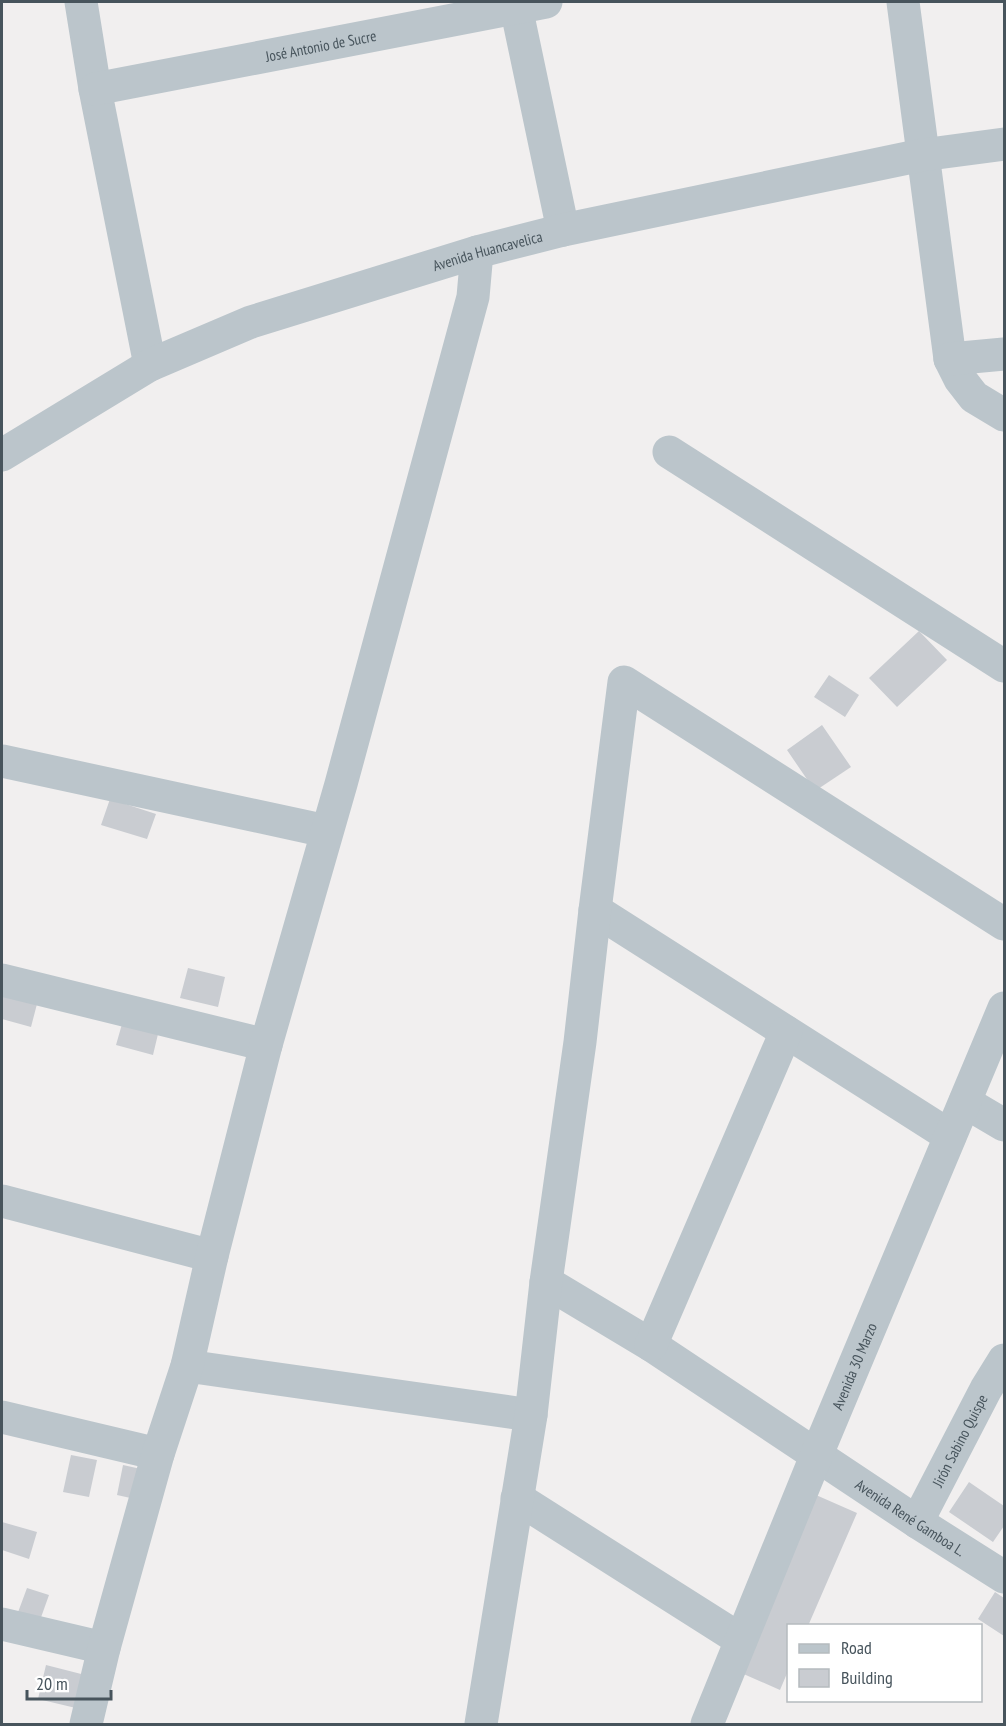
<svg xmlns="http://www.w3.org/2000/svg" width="1006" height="1726" font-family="'PT Sans Narrow',sans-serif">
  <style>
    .building { fill: #c9ccd1 }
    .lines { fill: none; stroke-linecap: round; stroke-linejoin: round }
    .minor { stroke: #bbc5cb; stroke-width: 33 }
    .labels { text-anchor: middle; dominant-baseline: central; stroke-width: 6; stroke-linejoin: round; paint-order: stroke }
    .street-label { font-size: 15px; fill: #47545c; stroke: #fff }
  </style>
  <rect width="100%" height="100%" fill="#f1efef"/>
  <!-- building -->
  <path class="building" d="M 919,631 L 947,660 L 897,707 L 869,678 Z
    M 829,675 L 859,695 L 845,717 L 814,697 Z
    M 822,725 L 851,767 L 815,791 L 787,750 Z
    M 110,799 L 156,814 L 147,839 L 101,825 Z
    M 188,968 L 225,977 L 218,1007 L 180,998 Z
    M 2,995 L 37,1004 L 31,1027 L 2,1019 Z
    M 122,1024 L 158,1034 L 153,1055 L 116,1045 Z
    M 71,1455 L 97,1460 L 89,1497 L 63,1492 Z
    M 123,1465 L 141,1469 L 135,1499 L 117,1495 Z
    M 969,1482 L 1004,1506 L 1004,1526 L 993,1542 L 949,1512 Z
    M 816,1495 L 857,1513 L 808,1626 L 788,1626 L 788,1671 L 780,1690 L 739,1672 Z
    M 2,1522 L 37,1532 L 29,1559 L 2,1550 Z
    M 27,1588 L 49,1595 L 39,1623 L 17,1615 Z
    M 995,1592 L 1004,1598 L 1004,1636 L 978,1619 Z
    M 46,1665 L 89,1676 L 80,1709 L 38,1699 Z"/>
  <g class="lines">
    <!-- minor -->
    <g class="minor">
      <path d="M 81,2 L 95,89 L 150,365"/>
      <path d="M 515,2 L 563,230"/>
      <path d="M 903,2 L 950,359 L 960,379 L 974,397 L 1004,415"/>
      <path id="s1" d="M 95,89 L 546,2"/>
      <path d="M 950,359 L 1004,354"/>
      <path d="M 669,452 L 1004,666"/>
      <path id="s2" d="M 2,455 L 150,365 L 251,322 L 477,252 L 563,230 L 922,155 L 1004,144"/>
      <path d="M 2,761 L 326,831"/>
      <path d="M 595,910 L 950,1136"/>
      <path d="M 2,980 L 266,1045"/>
      <path d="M 965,1102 L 1004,1125"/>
      <path d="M 2,1201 L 212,1256"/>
      <path id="s3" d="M 546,1282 L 651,1345 L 917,1522 L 1004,1577"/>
      <path d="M 651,1345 L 786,1032"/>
      <path d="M 187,1366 L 531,1415"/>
      <path d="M 2,1417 L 158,1454"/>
      <path d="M 517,1498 L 741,1640"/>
      <path id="s4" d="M 917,1522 L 986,1389 L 1004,1360"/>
      <path d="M 2,1624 L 104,1648"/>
      <path d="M 86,1724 L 104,1648 L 158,1454 L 187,1366 L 212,1256 L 266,1045 L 341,784 L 473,297 L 477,252"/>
      <path d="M 481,1724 L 531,1415 L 546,1282 L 580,1042 L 595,910 L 624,682 L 1004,924"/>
      <path id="s5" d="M 707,1724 L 817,1454 L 1004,1008"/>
    </g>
  </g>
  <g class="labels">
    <!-- street labels -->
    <g class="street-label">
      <text stroke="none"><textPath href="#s1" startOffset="230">José Antonio de Sucre</textPath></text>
      <text stroke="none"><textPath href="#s2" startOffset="530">Avenida Huancavelica</textPath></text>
      <text stroke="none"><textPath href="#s5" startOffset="387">Avenida 30 Marzo</textPath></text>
      <text stroke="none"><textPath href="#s4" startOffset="92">Jirón Sabino Quispe</textPath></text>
      <text stroke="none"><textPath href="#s3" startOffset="434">Avenida René Gamboa L.</textPath></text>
    </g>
  </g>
  <!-- border -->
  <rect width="1006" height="1726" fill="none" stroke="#47545c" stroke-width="6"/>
  <!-- legend -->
  <rect x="787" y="1624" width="195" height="78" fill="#ffffff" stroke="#b5bbbe" stroke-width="1.5"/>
  <rect x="799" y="1644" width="30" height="9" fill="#bbc5cb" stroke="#b5bbbe" stroke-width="1.5"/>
  <text x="841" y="1654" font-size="18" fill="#47545c">Road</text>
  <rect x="799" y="1669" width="30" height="18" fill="#c9ccd1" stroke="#b5bbbe" stroke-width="1.5"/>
  <text x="841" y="1684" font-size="18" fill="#47545c">Building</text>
  <!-- scale -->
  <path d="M27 1690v9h84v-9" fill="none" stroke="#47545c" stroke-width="3"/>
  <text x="36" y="1690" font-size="18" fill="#47545c" stroke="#ffffff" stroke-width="4.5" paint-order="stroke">20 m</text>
</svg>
